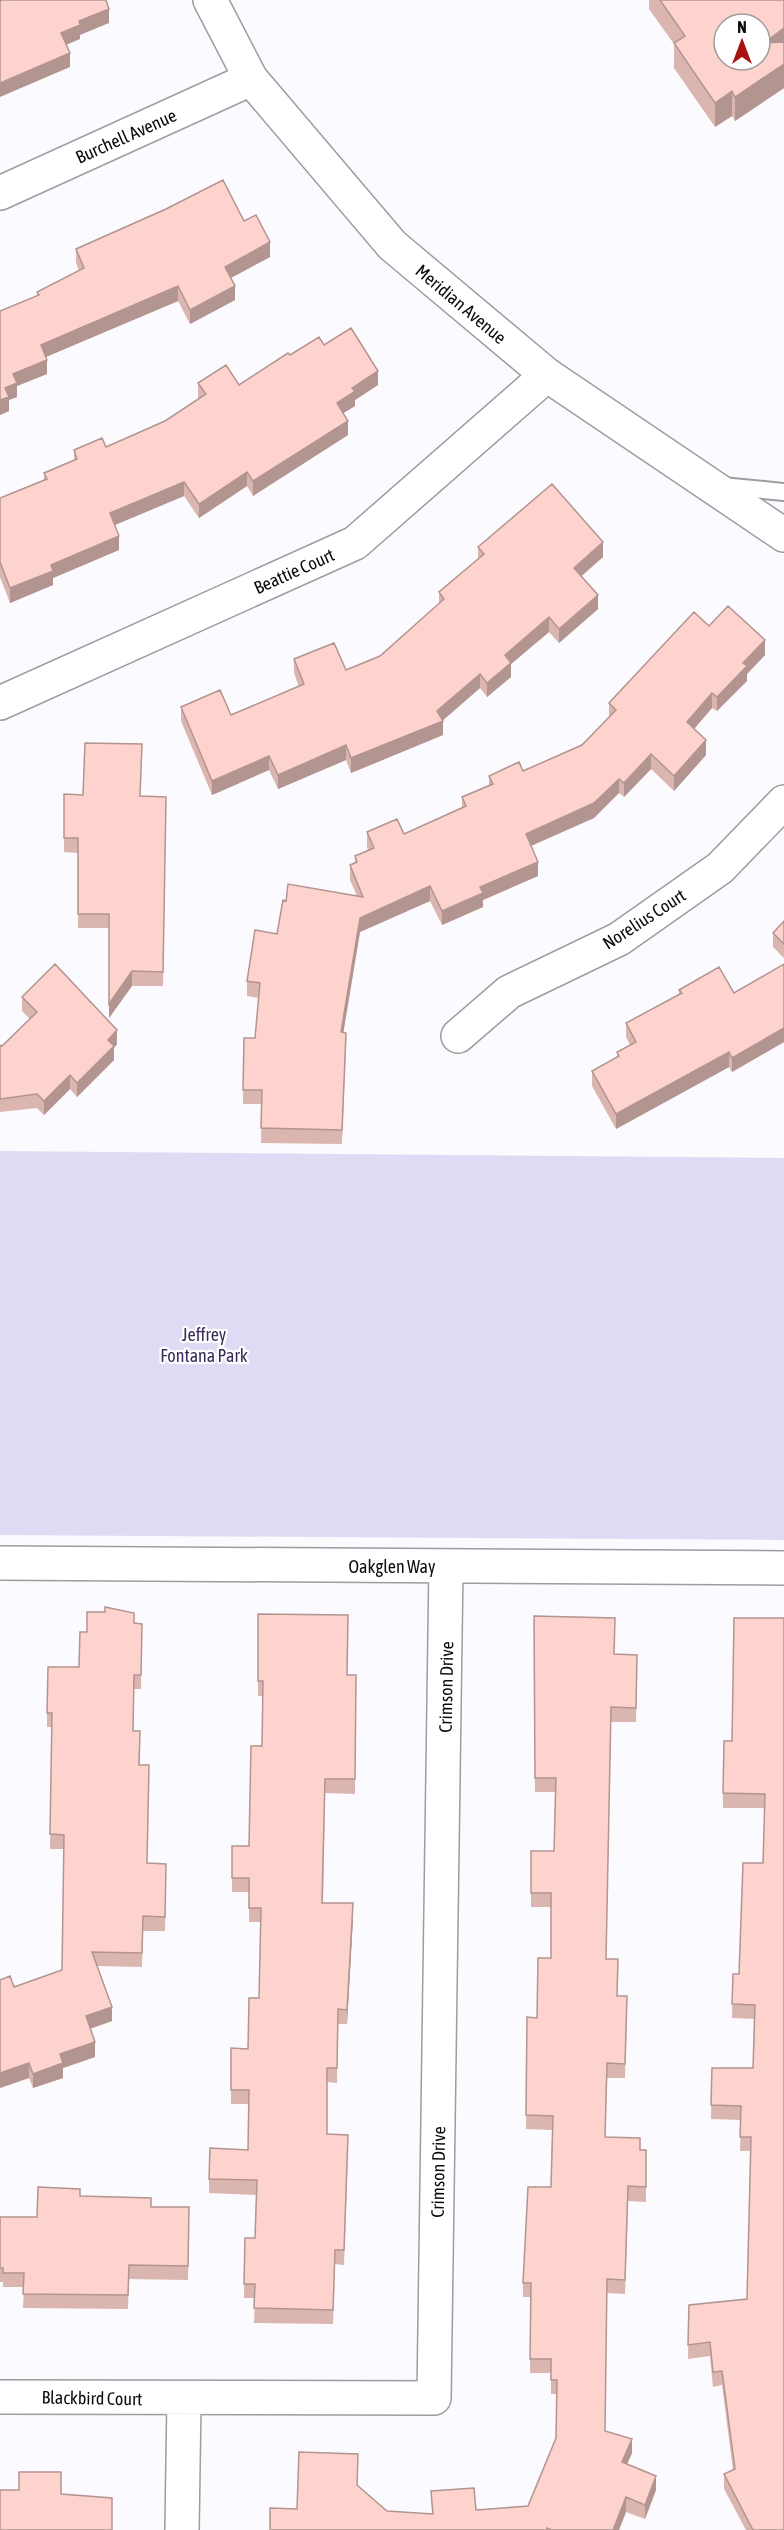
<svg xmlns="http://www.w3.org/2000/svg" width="784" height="2530" font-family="'Asap Condensed',sans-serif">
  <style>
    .park { fill: #e0dbf5 }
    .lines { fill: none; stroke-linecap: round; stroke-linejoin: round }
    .lane-casing { stroke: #9d9ca0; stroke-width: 20 }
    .street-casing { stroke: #9d9ca0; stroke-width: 36 }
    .secondary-casing { stroke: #9d9ca0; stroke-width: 36 }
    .lane { stroke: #fff; stroke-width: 16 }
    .street { stroke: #fff; stroke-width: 33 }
    .secondary { stroke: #fff; stroke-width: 33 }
    .wall { fill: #dbb5b0 }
    .shaded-wall { fill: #b29490 }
    .building { fill: #ffd3cd; stroke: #b29490; stroke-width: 1.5; fill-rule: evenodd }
    .labels { text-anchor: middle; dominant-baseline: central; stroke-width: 4.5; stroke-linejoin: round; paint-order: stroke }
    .street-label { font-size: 18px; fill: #0c0b0d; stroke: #fff }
    .park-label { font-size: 18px; fill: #392c5a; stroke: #fff }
  </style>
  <rect width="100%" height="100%" fill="#fbfafe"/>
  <!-- park -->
  <path class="park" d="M 0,1151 L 784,1158 L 784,1540 L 0,1535 Z"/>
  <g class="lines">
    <defs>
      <path id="lane" d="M 722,486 L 784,492"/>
      <path id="street" d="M 0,193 L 251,79
        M 0,703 L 355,543 L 547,375
        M 458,1036 L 509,992 L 619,939 L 720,868 L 784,802
        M 0,1563 L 784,1568
        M 0,2397 L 434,2398 L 446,1566
        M 182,2530 L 184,2399"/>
      <path id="secondary" d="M 210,0 L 251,79 L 392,245 L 547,375 L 784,535"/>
    </defs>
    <!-- lane casing -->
    <use href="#lane" class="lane-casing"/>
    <!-- street casing -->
    <use href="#street" class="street-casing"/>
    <!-- secondary casing -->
    <use href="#secondary" class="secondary-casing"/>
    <!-- lane -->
    <use href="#lane" class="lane"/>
    <!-- street -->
    <use href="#street" class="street"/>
    <!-- secondary -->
    <use href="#secondary" class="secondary"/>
  </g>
  <!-- wall -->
  <path class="wall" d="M 649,0 L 784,0 L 784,88 L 735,121 L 732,116 L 715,127 L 674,68 L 674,44 L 649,9 Z
    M 244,221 L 270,257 L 231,278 L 235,300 L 190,324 L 178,301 L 46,357 L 47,374 L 17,386 L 17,397 L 9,400 L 9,411 L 0,415 L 0,311 L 37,296 L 37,292 L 79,271 L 76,263 L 76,249 Z
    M 324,345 L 378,385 L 355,400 L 355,406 L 343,413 L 348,435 L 253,496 L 247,486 L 199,518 L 184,496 L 115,525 L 119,550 L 53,578 L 53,585 L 10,603 L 0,577 L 0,498 L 44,480 L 44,473 L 74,460 L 74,450 L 106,447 L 165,421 L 199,399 L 198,397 L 198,383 L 239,385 L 290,355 Z
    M 478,547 L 603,557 L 582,576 L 598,609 L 559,643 L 549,632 L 511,664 L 511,677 L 487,697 L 480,688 L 443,720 L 443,735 L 351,773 L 346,760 L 278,789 L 269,770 L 212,795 L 181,721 L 181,707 L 231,715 L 299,687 L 294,673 L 294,659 L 346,670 L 380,656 L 439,604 L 439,592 L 478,559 Z
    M 709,626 L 765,655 L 747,674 L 747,681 L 717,711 L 712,708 L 694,729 L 706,755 L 674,791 L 651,769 L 624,797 L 619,793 L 594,818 L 531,846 L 538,876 L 483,900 L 483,907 L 442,925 L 430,901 L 360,932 L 343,1033 L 346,1047 L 342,1144 L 261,1143 L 262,1104 L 243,1104 L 244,1038 L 255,1038 L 259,998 L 247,996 L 247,981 L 277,934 L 286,901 L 357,896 L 350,880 L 350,865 L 355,863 L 355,856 L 368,850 L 367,847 L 367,832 L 404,834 L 462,808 L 462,797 L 489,785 L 489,776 L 523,771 L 582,745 L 609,717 L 609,703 Z
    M 64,794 L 166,797 L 163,986 L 132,986 L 109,1018 L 109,928 L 78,928 L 78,853 L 64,852 Z
    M 784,921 L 784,958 L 773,947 L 773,933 Z
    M 784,964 L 784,1042 L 732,1072 L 729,1067 L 616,1129 L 592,1086 L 592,1071 L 617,1057 L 617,1052 L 630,1045 L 626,1037 L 626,1023 L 679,994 L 679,990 L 734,993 Z
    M 22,997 L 117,1044 L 114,1048 L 114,1060 L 77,1097 L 70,1089 L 44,1115 L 37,1108 L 0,1112 L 0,1045 L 2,1046 L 30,1019 L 22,1011 Z
    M 258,1614 L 348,1675 L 356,1675 L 355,1794 L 325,1793 L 323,1903 L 353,1918 L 347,2024 L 338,2024 L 337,2083 L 327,2082 L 327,2134 L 348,2149 L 344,2265 L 335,2264 L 333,2324 L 254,2323 L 255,2298 L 244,2298 L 245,2238 L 255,2238 L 256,2195 L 209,2193 L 209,2179 L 248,2150 L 249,2104 L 231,2104 L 231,2048 L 248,2049 L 259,1998 L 261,1922 L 249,1922 L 249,1892 L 232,1892 L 232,1846 L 249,1846 L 262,1746 L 263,1696 L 258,1696 Z
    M 534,1616 L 614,1654 L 637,1655 L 636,1722 L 611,1722 L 606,1959 L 617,1996 L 627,2011 L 625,2078 L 607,2078 L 605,2137 L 640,2150 L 646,2150 L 646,2202 L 628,2201 L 625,2294 L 607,2293 L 605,2431 L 632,2453 L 627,2464 L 656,2490 L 645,2519 L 626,2512 L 619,2530 L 270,2530 L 297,2509 L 358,2468 L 357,2486 L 387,2511 L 432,2514 L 431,2491 L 476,2510 L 528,2506 L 556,2438 L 556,2394 L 551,2394 L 551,2373 L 530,2373 L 531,2297 L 523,2297 L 523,2283 L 551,2187 L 552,2130 L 526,2129 L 527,2017 L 537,2018 L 551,1958 L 551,1907 L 531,1907 L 531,1851 L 554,1851 L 555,1792 L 535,1792 Z
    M 784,1618 L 784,2530 L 746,2530 L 724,2489 L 724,2474 L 733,2470 L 722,2385 L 713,2387 L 710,2356 L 688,2359 L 689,2305 L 747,2299 L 751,2151 L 740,2151 L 741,2120 L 711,2119 L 712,2068 L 753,2068 L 754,2019 L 732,2018 L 733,1974 L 739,1974 L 763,1863 L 765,1808 L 723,1808 L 723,1793 L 732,1741 Z
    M 134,1623 L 142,1624 L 141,1689 L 134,1689 L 133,1731 L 140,1765 L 147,1863 L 166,1878 L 165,1931 L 143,1931 L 142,1967 L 97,1966 L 112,2021 L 90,2029 L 95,2057 L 63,2068 L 63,2078 L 33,2088 L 29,2078 L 0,2088 L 0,1980 L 14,1987 L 62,1970 L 64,1849 L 50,1849 L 52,1727 L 47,1727 L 47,1713 L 79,1667 L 87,1632 Z
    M 80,2196 L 151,2207 L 189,2207 L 188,2280 L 129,2279 L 128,2309 L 23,2308 L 24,2287 L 3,2287 L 3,2282 L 0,2282 L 0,2217 L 37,2217 Z"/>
  <!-- shaded-wall -->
  <path class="shaded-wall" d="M 109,9 L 109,23 L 80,35 L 80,39 L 61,47 L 61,33 L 79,21 Z
    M 784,28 L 784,53 L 764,43 Z
    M 70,53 L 70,67 L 0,97 L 0,83 Z
    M 784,64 L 784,88 L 735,121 L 735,97 Z
    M 732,91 L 732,116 L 715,127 L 715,103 Z
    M 270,242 L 270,257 L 225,281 L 225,267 Z
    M 178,286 L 178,301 L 41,359 L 41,345 Z
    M 235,286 L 235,300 L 190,324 L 190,310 Z
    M 47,360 L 47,374 L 17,386 L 17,397 L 9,400 L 9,411 L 0,415 L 0,400 L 5,388 L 13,374 Z
    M 378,371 L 378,385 L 355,400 L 355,406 L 337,417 L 337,403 L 352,388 Z
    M 348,421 L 348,435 L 253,496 L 253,481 Z
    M 247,472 L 247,486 L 199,518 L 199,504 Z
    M 184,482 L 184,496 L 110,527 L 110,513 Z
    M 119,536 L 119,550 L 53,578 L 53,585 L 10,603 L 10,588 L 51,565 Z
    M 603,542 L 603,557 L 574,582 L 574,568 Z
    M 598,595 L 598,609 L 559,643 L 559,629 Z
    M 549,617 L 549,632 L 511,664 L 511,677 L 487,697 L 487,683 L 505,655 Z
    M 765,640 L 765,655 L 747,674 L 747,681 L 717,711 L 717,697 L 743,663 Z
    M 480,674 L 480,688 L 441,722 L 443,721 L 443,735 L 351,773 L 351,758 L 437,711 Z
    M 712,693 L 712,708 L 687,737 L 687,722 Z
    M 706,740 L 706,755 L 674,791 L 674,776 Z
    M 346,745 L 346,760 L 278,789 L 278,775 Z
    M 651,754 L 651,769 L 624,797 L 624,783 Z
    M 269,756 L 269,770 L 212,795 L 212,781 Z
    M 619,779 L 619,793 L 594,818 L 526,848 L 526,834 Z
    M 538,862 L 538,876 L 483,900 L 483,907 L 442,925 L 442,911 L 480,887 Z
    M 430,886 L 430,901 L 360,932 L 341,1047 L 341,1032 L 360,918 Z
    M 132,971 L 132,986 L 109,1018 L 109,1004 Z
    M 784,1028 L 784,1042 L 732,1072 L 732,1058 Z
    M 117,1030 L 117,1044 L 114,1048 L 114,1060 L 77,1097 L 77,1083 L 108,1040 Z
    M 729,1052 L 729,1067 L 616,1129 L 616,1114 Z
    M 70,1075 L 70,1089 L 44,1115 L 44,1101 Z
    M 353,1903 L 353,1918 L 347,2024 L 347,2010 Z
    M 112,2007 L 112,2021 L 86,2030 L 86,2016 Z
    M 95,2042 L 95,2057 L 63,2068 L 63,2078 L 33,2088 L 33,2074 L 60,2054 Z
    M 29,2063 L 29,2078 L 0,2088 L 0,2073 Z
    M 632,2439 L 632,2453 L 622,2476 L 622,2462 Z
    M 656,2476 L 656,2490 L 645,2519 L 645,2505 Z
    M 626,2497 L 626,2512 L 619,2530 L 613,2530 Z"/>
  <!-- building -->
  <path class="building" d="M 2,0 L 106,0 L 109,9 L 79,21 L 80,25 L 61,33 L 70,53 L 0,83 L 0,1 Z
    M 660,0 L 784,0 L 784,28 L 764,43 L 784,42 L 784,64 L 735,97 L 732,91 L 715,103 L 674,43 L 685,36 ZM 724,24 L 760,24 L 760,60 L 724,60 Z
    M 223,180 L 244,221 L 256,215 L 270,242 L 225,267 L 235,286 L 190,310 L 178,286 L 41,345 L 47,360 L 13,374 L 17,383 L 5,388 L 9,397 L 0,400 L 0,311 L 39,295 L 37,292 L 84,268 L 76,249 L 166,209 Z
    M 351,328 L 378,371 L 352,388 L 355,391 L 337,403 L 348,421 L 253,481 L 247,472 L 199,504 L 184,482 L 110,513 L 119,536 L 51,565 L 53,571 L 10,588 L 0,562 L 0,498 L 47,479 L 44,473 L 77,459 L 74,450 L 102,438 L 106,447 L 165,421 L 206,394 L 198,383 L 226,365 L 239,385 L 288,353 L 290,355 L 319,337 L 324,345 Z
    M 552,484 L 603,542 L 574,568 L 598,595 L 559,629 L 549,617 L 505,655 L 511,663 L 487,683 L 480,674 L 437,711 L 443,721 L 351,758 L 346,745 L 278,775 L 269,756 L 212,781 L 181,707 L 220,690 L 231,715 L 304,684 L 294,659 L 334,643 L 346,670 L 380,656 L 444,599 L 439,592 L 484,554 L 478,547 Z
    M 728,606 L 765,640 L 743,663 L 747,666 L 717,697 L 712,693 L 687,722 L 706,740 L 674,776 L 651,754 L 624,783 L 619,779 L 594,803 L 526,834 L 538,862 L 480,887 L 483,893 L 442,911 L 430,886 L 360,918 L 341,1032 L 346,1033 L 342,1130 L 261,1128 L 262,1090 L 243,1090 L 244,1038 L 255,1038 L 260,983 L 247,981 L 255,930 L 277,934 L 283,900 L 286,901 L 288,884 L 363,897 L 350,865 L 357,862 L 355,856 L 374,848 L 367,832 L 397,819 L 404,834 L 466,806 L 462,797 L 493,784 L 489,776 L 519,762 L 523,771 L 582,745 L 616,710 L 609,703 L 694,612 L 709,626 Z
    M 85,743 L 142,744 L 140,796 L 166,797 L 163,972 L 132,971 L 109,1004 L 109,914 L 78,914 L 78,838 L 64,838 L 64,794 L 83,795 Z
    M 784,921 L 784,944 L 773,933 Z
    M 55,964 L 117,1030 L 108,1040 L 114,1046 L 77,1083 L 70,1075 L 44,1101 L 37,1094 L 0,1099 L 0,1045 L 2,1046 L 37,1012 L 22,997 Z
    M 784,964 L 784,1028 L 732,1058 L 729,1052 L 616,1114 L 592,1071 L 619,1056 L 617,1052 L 636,1042 L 626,1023 L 682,993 L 679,990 L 719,967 L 734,993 Z
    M 105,1607 L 134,1613 L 134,1623 L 142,1624 L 141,1675 L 134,1675 L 133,1731 L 140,1731 L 139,1765 L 149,1765 L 147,1863 L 166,1864 L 165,1917 L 143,1916 L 142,1953 L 92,1952 L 112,2007 L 86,2016 L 95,2042 L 60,2054 L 63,2063 L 33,2074 L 29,2063 L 0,2073 L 0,1980 L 10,1976 L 14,1987 L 62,1970 L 64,1835 L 50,1834 L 52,1713 L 47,1713 L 48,1667 L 79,1667 L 80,1632 L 87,1632 L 87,1612 L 105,1612 Z
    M 258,1614 L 348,1615 L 347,1675 L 356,1675 L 355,1779 L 325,1779 L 322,1903 L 353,1903 L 347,2010 L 338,2009 L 337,2068 L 327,2068 L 327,2134 L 348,2135 L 344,2250 L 335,2250 L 333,2310 L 254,2308 L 255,2284 L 244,2284 L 245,2238 L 255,2238 L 257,2180 L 209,2179 L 210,2148 L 248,2150 L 249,2090 L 231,2090 L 231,2048 L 248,2049 L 249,1998 L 259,1998 L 261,1908 L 249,1908 L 249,1878 L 232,1878 L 232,1846 L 249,1846 L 251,1746 L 262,1746 L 263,1681 L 258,1681 Z
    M 534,1616 L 615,1618 L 614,1654 L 637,1655 L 636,1708 L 611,1707 L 606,1959 L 618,1959 L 617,1996 L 627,1996 L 625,2064 L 607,2063 L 605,2137 L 640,2138 L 640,2150 L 646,2150 L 646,2187 L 628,2186 L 625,2280 L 607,2279 L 605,2431 L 632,2439 L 622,2462 L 656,2476 L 645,2505 L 626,2497 L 613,2530 L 552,2530 L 547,2528 L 547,2530 L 270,2530 L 270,2508 L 297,2509 L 299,2452 L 358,2454 L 357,2485 L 387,2511 L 433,2514 L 431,2491 L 474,2488 L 476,2510 L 528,2506 L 556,2438 L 557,2380 L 551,2380 L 551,2359 L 530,2359 L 531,2283 L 523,2283 L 528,2187 L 551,2187 L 553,2116 L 526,2115 L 527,2017 L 537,2018 L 538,1958 L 551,1958 L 551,1893 L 531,1893 L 531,1851 L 554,1851 L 556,1778 L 535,1778 Z
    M 734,1618 L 784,1618 L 784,2530 L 753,2530 L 724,2474 L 735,2469 L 722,2371 L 713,2372 L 710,2342 L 688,2345 L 689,2305 L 747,2299 L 751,2137 L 740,2137 L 741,2106 L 711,2105 L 712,2068 L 753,2068 L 755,2005 L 732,2004 L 733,1974 L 739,1974 L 743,1863 L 763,1863 L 765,1794 L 723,1793 L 724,1741 L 732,1741 Z
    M 38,2187 L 80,2189 L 80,2196 L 151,2198 L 151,2207 L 189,2207 L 188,2266 L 129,2265 L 128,2295 L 23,2294 L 24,2273 L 3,2273 L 3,2268 L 0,2268 L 0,2217 L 37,2217 Z
    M 19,2472 L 61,2472 L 61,2494 L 112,2498 L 112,2530 L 0,2530 L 0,2490 L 19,2490 Z"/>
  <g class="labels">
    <!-- street labels -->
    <g class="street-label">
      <text transform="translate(126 136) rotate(-24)">Burchell Avenue</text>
      <text transform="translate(461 304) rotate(40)">Meridian Avenue</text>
      <text transform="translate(294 571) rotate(-24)">Beattie Court</text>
      <text transform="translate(644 919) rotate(-33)">Norelius Court</text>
      <text x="392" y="1566">Oakglen Way</text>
      <text transform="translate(446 1687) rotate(-89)">Crimson Drive</text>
      <text transform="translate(438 2172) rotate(-89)">Crimson Drive</text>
      <text transform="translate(92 2398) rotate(1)">Blackbird Court</text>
    </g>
    <!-- park labels -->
    <g class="park-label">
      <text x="204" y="1334">Jeffrey<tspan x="204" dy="21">Fontana Park</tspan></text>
    </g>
  </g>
  <!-- north arrow -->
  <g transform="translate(742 42)"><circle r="28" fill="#ffffff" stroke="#9e9d9e" stroke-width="1.5"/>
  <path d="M0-4.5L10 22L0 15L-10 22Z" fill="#a7130f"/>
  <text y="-9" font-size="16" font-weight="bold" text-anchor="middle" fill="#0c0b0d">N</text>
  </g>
</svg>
